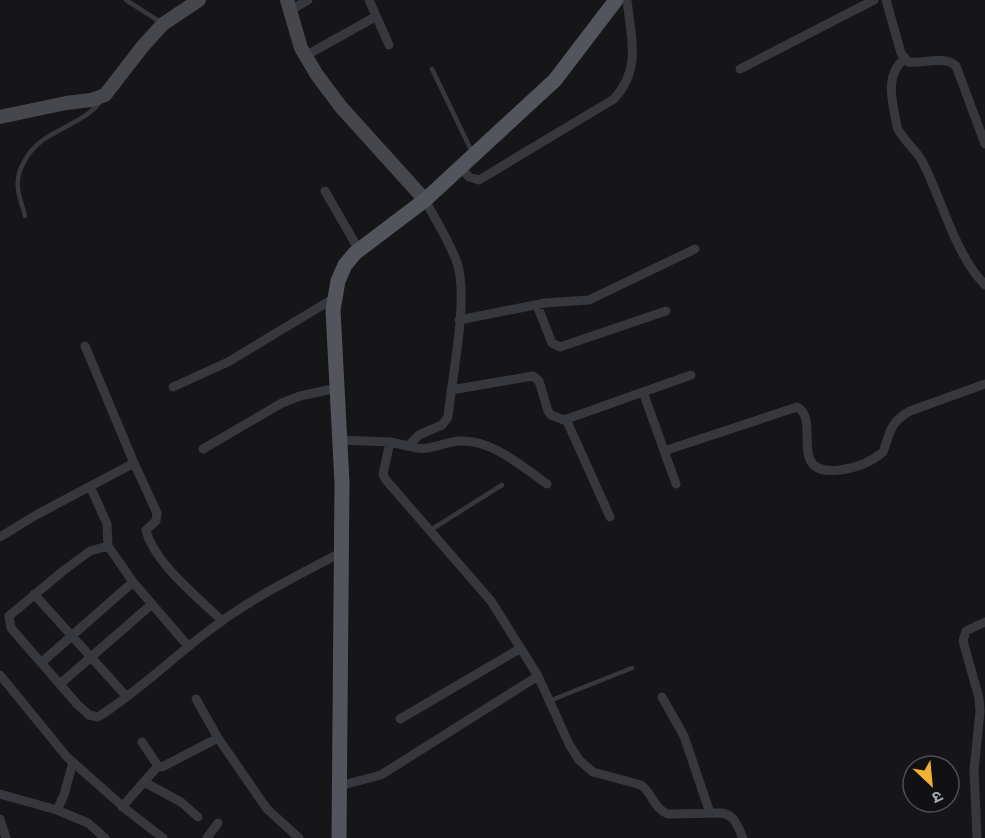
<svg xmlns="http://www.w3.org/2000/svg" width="985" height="838" font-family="Barlow,'Noto Sans Devanagari',sans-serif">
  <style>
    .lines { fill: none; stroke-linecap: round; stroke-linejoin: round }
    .lane { stroke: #37383d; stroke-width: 4.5 }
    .street { stroke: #37383d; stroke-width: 9 }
    .secondary { stroke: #45474d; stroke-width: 14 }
    .primary { stroke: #53555c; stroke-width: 15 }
  </style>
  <rect width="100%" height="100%" fill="#161618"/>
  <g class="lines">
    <!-- lane -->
    <path class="lane" d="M 126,0 L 162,23
      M 432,69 L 473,154
      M 25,216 C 23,207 19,198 18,189 C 17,179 19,170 24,162 C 40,129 79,129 100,102
      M 429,531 L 502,485
      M 549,701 L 632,668"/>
    <!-- street -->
    <path class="street" d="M 369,0 L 389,45
      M 886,0 L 901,53 L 908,62 C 923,64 944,55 956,66 L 985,144
      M 289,11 L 308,0
      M 305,56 L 375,17
      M 905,58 C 883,77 893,102 897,127 C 903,141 915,148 922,161 C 942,199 954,253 985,285
      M 740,69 L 874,0
      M 461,168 L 469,177 L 479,180 L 614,99 C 642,68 631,38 627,0
      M 325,191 L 359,250
      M 537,305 L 552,343 L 560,347 L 666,311
      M 459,320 L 545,303 L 589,300 L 695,249
      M 85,346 L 134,463 L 157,513 L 156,521 L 146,530 C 154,563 198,597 222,621
      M 173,387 L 228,362 L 336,297
      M 451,390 L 533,376 L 539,381 L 548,411 L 551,415 L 564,420 L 691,375
      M 643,392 L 676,484
      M 566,419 L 610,517
      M 340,440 L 390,442 L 383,474 L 386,480 L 491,601 L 538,676 L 569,744 L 579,760 L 593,772 L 641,785 C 653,794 654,809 668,814 L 722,813 C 736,816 737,826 743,838
      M 390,442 L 408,446 L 419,435 L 442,425 L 448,417 C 452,377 468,302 458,266 C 451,243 436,221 425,200
      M 408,446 C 429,453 438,443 459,441 C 492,439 521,466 547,484
      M 203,449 L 282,403 L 300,396 L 337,388
      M 664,451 L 797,407 C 822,420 785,477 840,470 C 856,468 870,463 883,452 C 891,431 889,423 910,411 L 985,384
      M 90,486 L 107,524 L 108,546
      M 0,537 L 36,515 L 134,463
      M 34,594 L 126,696
      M 188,646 L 133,582 L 108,546 L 90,551 L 63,571 L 9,616 L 11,628 L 77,704 L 89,715 L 98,717 C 138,692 173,657 211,629 C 251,598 297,576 342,552
      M 42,662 L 133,582
      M 0,675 L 67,757 L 128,811 L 163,838
      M 60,684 L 152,604
      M 662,697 L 684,736 L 710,813
      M 196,699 L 218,738 L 267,809 L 299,838
      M 400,719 L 521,648
      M 142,742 L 158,766 L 162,767 L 218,738
      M 144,782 L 181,802 L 198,817
      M 339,786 L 381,775 L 538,676
      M 0,794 L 57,810 L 64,795 L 73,762
      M 122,807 L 158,766
      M 57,810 L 88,823 L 105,838
      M 0,819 L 6,838
      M 207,838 L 218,823
      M 977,838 L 974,770 L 980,711 L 979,698 L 963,641 L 966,631 L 985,622"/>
    <!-- secondary -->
    <path class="secondary" d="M 287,0 L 301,48 L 317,75 L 341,107 L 425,200
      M 0,117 L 66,103 L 91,100 L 105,95 L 143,46 L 163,24 L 199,0"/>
    <!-- primary -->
    <path class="primary" d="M 339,838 L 342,483 L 333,310 L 338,281 L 345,265 L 355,253 L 425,200 L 555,80 L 616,0"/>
  </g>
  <!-- north arrow -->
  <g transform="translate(931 784) rotate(154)"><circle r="28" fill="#111113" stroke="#4d4f55" stroke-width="1.5"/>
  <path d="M0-4.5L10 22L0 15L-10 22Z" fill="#f2b134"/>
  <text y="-9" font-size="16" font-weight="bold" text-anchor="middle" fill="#a8adb8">उ</text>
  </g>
</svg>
